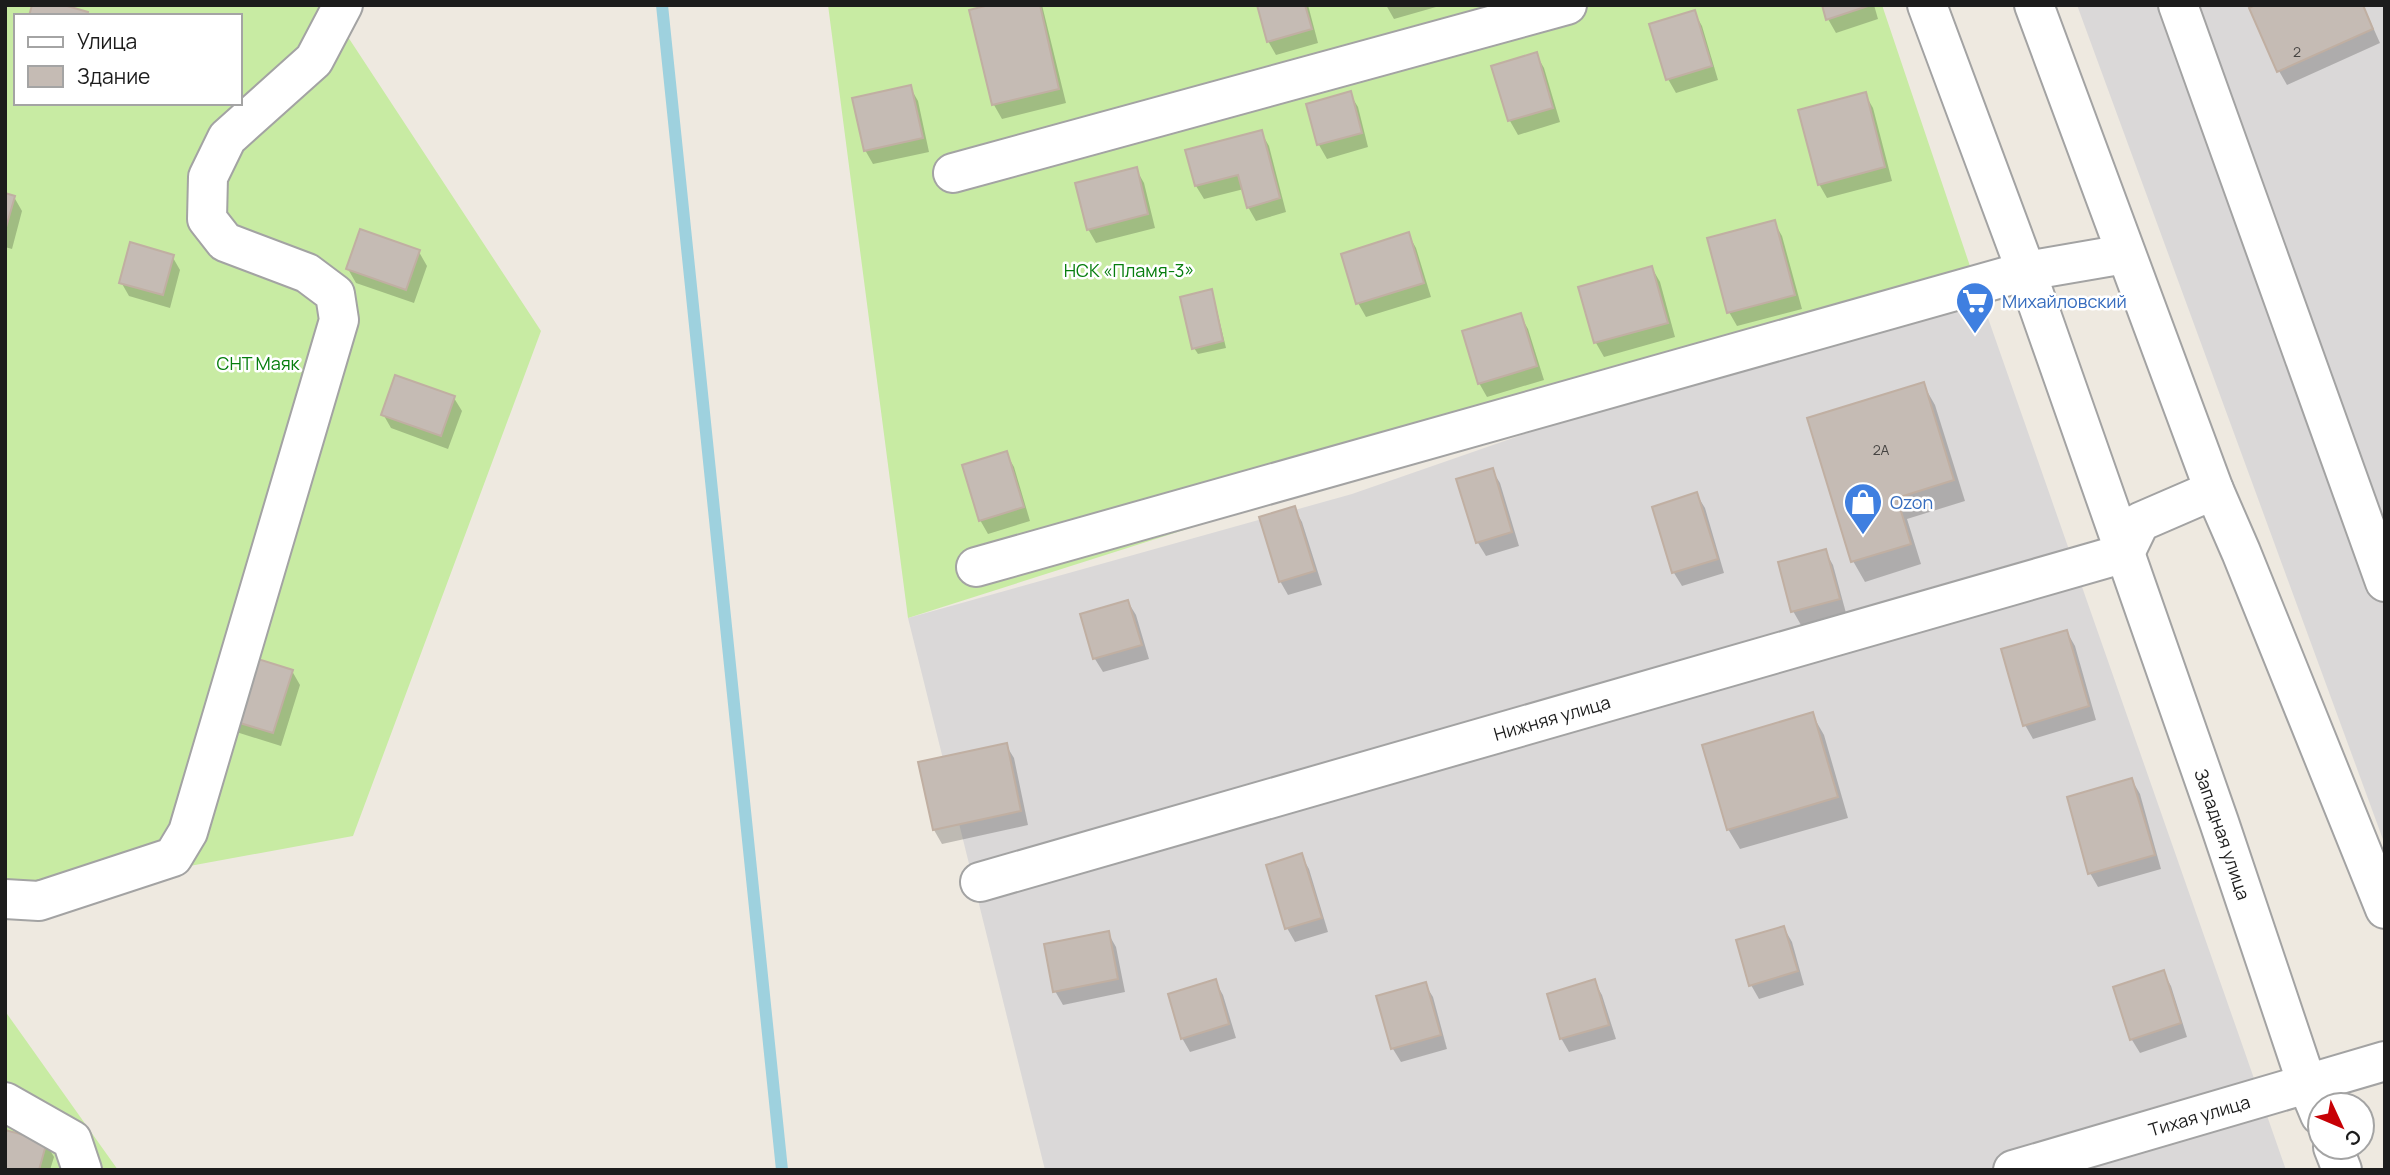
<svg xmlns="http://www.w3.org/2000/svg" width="2390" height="1175" font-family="Manrope,sans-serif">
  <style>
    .residential { fill: #dad8d8 }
    .grass { fill: #c8eba3; fill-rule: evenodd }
    .shadow { fill: #0003 }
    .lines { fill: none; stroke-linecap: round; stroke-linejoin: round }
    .stream { stroke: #9ed1de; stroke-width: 12 }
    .building { fill: #c5bbb4; stroke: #c0afa2; stroke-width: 2 }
    .minor-casing { stroke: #a3a3a3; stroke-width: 42 }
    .minor { stroke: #fff; stroke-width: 38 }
    .labels { text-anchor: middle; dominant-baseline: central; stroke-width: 5; stroke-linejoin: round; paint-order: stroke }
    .number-label { font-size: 14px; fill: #464442 }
    .park-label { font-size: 18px; fill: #067d0d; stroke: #fff }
    .shop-label { font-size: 18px; fill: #366cbe; stroke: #fff; text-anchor: start }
    .street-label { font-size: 18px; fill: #1c1c1c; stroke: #fff }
  </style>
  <rect width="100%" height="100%" fill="#eee9e0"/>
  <!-- residential -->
  <path class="residential" d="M 2077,5 L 2385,5 L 2385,845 Z
    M 1974,278 L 2286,1170 L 1045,1170 L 908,618 L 1352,494 Z"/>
  <!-- grass -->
  <path class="grass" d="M 5,5 L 327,5 L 541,331 L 353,836 L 5,900 ZM 16,16 L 240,16 L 240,103 L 16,103 Z
    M 828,5 L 1882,5 L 1974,278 L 908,618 Z
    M 5,1011 L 118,1170 L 5,1170 Z"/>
  <!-- shadow -->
  <path class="shadow" d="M 996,5 L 1042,5 L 1066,103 L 1002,119 L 994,105 L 972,11 Z
    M 1258,5 L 1308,5 L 1318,43 L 1276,55 L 1268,41 Z
    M 1386,5 L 1435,5 L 1436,7 L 1394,19 Z
    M 1824,5 L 1874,5 L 1878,19 L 1836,33 L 1828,19 Z
    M 2363,5 L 2380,43 L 2287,85 L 2279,71 Z
    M 1694,12 L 1702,26 L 1718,80 L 1676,93 L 1668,79 Z
    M 1536,54 L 1544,68 L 1560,122 L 1518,135 L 1510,121 L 1494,67 Z
    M 910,87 L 918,101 L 929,152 L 873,164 L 865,150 Z
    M 1350,94 L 1358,107 L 1368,147 L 1327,159 L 1319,145 L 1308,106 Z
    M 1865,94 L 1873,108 L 1892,181 L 1827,198 L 1819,184 Z
    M 1261,132 L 1269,146 L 1286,212 L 1256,221 L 1248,207 L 1244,189 L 1204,199 L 1196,186 L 1187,151 Z
    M 1136,169 L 1144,183 L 1155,228 L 1096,243 L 1088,229 Z
    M 5,195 L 14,197 L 22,211 L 12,249 L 5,247 Z
    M 1774,222 L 1782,236 L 1802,309 L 1737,326 L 1729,312 L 1709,239 Z
    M 1408,234 L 1416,248 L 1431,297 L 1366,317 L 1358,303 Z
    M 419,252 L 427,266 L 414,303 L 356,283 L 348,269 Z
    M 172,256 L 180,270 L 170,308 L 129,296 L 121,282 Z
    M 1652,268 L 1660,282 L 1675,337 L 1604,357 L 1596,343 L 1581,288 Z
    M 1211,291 L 1214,298 L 1226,348 L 1198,354 L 1194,348 Z
    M 1520,315 L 1528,329 L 1544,380 L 1487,397 L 1479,383 Z
    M 1923,384 L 1935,405 L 1965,501 L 1907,519 L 1921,564 L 1865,582 L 1853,561 Z
    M 454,398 L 462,411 L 448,449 L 391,428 L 383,414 Z
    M 1006,453 L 1014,467 L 1030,521 L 988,534 L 980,520 Z
    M 1492,470 L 1500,483 L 1519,546 L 1486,556 L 1478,543 L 1458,480 Z
    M 1697,495 L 1705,508 L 1724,573 L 1682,586 L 1674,573 L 1654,508 Z
    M 1294,508 L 1302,522 L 1322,585 L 1288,595 L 1280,581 Z
    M 1825,551 L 1833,565 L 1846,613 L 1801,625 L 1793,611 Z
    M 1128,602 L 1136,615 L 1149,659 L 1103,672 L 1095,659 L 1082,616 Z
    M 2067,632 L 2075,646 L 2096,720 L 2033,739 L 2025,725 Z
    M 292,671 L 300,685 L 281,746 L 230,730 Z
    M 1812,714 L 1824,735 L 1848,818 L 1740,849 L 1728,829 Z
    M 1006,745 L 1014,758 L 1028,825 L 942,844 L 934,830 Z
    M 2132,780 L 2140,794 L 2161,869 L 2098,887 L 2090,873 Z
    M 1301,855 L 1309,869 L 1328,932 L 1295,942 L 1287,928 Z
    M 1784,928 L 1792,942 L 1804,985 L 1759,999 L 1751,985 Z
    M 1108,933 L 1116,947 L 1125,992 L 1063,1005 L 1055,991 Z
    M 2163,972 L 2171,986 L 2187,1037 L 2140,1053 L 2132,1040 L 2115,988 Z
    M 1215,981 L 1223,995 L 1236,1038 L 1190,1052 L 1182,1038 Z
    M 1594,981 L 1602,995 L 1616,1039 L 1569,1052 L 1561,1038 Z
    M 1425,984 L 1433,997 L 1447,1049 L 1401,1062 L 1393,1049 L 1378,997 Z
    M 46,1143 L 54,1157 L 50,1170 L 5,1170 Z"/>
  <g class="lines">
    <!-- stream -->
    <path class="stream" d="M 662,5 L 782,1170"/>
  </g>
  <!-- building -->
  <path class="building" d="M 32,5 L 64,5 L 88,12 L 87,16 L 29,16 Z
    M 989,5 L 1040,5 L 1059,89 L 992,105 L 969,10 Z
    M 1257,5 L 1305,5 L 1312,29 L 1267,42 Z
    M 1822,5 L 1871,5 L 1826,20 Z
    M 2255,5 L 2363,5 L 2373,29 L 2277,72 L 2249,8 Z
    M 1695,10 L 1712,66 L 1666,80 L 1649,24 Z
    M 1537,52 L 1553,108 L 1508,121 L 1491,66 Z
    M 911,85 L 923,138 L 864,151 L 852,98 Z
    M 1351,91 L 1362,133 L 1317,145 L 1306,104 Z
    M 1866,92 L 1885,167 L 1818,185 L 1798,110 Z
    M 1262,130 L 1280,198 L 1247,208 L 1238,175 L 1195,186 L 1185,150 Z
    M 1137,167 L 1148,214 L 1087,230 L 1075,183 Z
    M 5,193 L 15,196 L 5,231 Z
    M 1775,220 L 1795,295 L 1727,313 L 1707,238 Z
    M 360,229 L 420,250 L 406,290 L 346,269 Z
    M 1409,232 L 1424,283 L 1356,304 L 1341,254 Z
    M 130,242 L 174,255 L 163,295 L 119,283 Z
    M 1652,266 L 1668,323 L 1594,343 L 1578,287 Z
    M 1212,289 L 1223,341 L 1192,349 L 1180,297 Z
    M 1521,313 L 1537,366 L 1478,384 L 1462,331 Z
    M 395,375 L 455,396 L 441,436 L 381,415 Z
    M 1924,382 L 1954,480 L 1897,498 L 1911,544 L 1851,562 L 1807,418 Z
    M 1007,451 L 1024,507 L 979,521 L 962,465 Z
    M 1493,468 L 1512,532 L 1476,543 L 1456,479 Z
    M 1697,492 L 1718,559 L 1672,573 L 1652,507 Z
    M 1295,506 L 1315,571 L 1279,582 L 1259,517 Z
    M 1826,549 L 1840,599 L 1791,612 L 1778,562 Z
    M 1128,600 L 1142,645 L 1093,659 L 1080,614 Z
    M 2067,630 L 2089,706 L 2023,726 L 2001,649 Z
    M 239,653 L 293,670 L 273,733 L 220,717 Z
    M 1813,712 L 1838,797 L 1727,830 L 1702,745 Z
    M 1007,743 L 1021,811 L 933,830 L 918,762 Z
    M 2132,778 L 2155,855 L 2088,874 L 2067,797 Z
    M 1302,853 L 1322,918 L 1285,929 L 1266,865 Z
    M 1784,926 L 1798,971 L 1749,986 L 1736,940 Z
    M 1109,931 L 1118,979 L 1053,992 L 1044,944 Z
    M 2164,970 L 2181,1023 L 2130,1040 L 2113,987 Z
    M 1216,979 L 1229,1024 L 1181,1039 L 1168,994 Z
    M 1595,979 L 1609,1025 L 1560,1039 L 1547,994 Z
    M 1426,982 L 1441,1035 L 1391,1049 L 1376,996 Z
    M 5,1130 L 47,1141 L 39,1170 L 5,1170 Z"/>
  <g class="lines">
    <defs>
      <g id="minor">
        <path d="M 1927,5 L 2026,271 L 2125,553 L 2140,522 L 2214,490"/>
        <path d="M 2034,5 L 2214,490 L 2241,552 L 2385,909"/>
        <path d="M 2178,5 L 2385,582"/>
        <path d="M 953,173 L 1567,5"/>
        <path d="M 976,567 L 2026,271 L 2125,254"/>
        <path id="s1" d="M 980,882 L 2125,553 L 2219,822 L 2307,1084 L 2320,1115"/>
        <path d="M 5,899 L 39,901 L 173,857 L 188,832 L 339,320 L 335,294 L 307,273 L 225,242 L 207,219 L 208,177 L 227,138 L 314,60 L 343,5"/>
        <path d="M 5,1102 L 72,1140 L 82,1170"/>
        <path d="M 2333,1147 L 2342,1170"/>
        <path id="s2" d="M 2013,1170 L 2385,1061"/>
      </g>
    </defs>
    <!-- minor casing -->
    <use href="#minor" class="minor-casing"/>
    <!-- minor -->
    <use href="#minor" class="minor"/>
  </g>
  <!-- icons -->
  <defs>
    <symbol id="supermarket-pin" viewBox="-11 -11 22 30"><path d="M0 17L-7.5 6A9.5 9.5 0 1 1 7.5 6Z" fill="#3f7fe0" stroke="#fff"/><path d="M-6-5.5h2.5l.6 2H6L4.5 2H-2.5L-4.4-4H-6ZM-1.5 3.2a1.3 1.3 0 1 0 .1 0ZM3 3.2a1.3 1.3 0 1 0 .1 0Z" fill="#fff"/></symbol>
    <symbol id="shop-pin" viewBox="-11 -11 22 30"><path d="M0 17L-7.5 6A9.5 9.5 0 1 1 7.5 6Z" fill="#3f7fe0" stroke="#fff"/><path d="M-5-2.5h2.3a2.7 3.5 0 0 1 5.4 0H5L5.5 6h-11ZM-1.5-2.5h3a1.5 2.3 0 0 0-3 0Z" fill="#fff"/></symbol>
  </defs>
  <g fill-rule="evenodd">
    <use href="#supermarket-pin" x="1953" y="279" width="44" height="60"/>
    <use href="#shop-pin" x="1841" y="480" width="44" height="60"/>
  </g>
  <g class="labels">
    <!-- number labels -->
    <g class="number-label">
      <text x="2297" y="51">2</text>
      <text x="1881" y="449">2А</text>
    </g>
    <!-- park labels -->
    <g class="park-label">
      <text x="1129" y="270">НСК «Пламя-3»</text>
      <text x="258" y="363">СНТ Маяк</text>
    </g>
    <!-- shop labels -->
    <g class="shop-label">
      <text x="2002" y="301">Михайловский</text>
      <text x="1890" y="502">Ozon</text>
    </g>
    <!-- street labels -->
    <g class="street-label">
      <text stroke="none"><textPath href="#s1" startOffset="595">Нижняя улица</textPath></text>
      <text stroke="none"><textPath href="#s1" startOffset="1489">Западная улица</textPath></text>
      <text stroke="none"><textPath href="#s2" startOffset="194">Тихая улица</textPath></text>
    </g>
  </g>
  <!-- border -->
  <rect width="2390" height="1175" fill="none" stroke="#1c1c1c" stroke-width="14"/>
  <!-- legend -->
  <rect x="14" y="14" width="228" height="91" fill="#ffffff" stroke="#a4a4a4" stroke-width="2"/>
  <rect x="28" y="37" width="35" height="10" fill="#ffffff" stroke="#a4a4a4" stroke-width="2"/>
  <text x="77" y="49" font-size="21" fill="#1c1c1c">Улица</text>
  <rect x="28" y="66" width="35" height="21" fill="#c5bbb4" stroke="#a4a4a4" stroke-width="2"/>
  <text x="77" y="84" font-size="21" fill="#1c1c1c">Здание</text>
  <!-- north arrow -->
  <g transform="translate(2341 1126) rotate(134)"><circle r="33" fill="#ffffff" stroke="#a4a4a4" stroke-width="2"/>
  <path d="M0-5L12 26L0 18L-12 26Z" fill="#c70005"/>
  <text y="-10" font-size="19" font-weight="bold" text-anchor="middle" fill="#1c1c1c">С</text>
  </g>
</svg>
